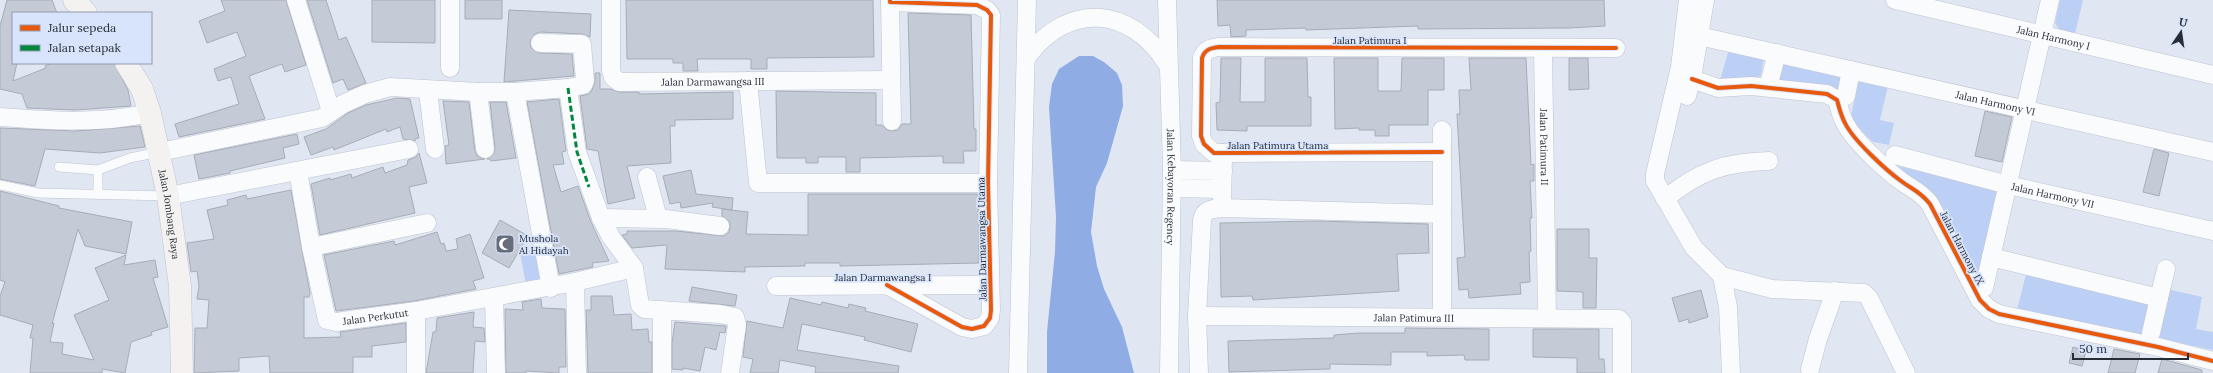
<svg xmlns="http://www.w3.org/2000/svg" width="2213" height="373" font-family="Lora,serif">
  <style>
    .green { fill: #bcd0f6 }
    .water { fill: #90ace4 }
    .building { fill: #c5cbd6; stroke: #a7adb7 }
    .lines { fill: none; stroke-linecap: round; stroke-linejoin: round }
    .lane-casing { stroke: #bdc3cd; stroke-width: 10 }
    .street-casing { stroke: #bdc3cd; stroke-width: 19 }
    .secondary-casing { stroke: #bdc3cd; stroke-width: 23 }
    .lane { stroke: #fafbfd; stroke-width: 9 }
    .street { stroke: #fafbfd; stroke-width: 18 }
    .secondary { stroke: #f3f2f0; stroke-width: 22 }
    .quiet { stroke: #00873e; stroke-width: 3; stroke-dasharray: 6 3; stroke-linecap: butt }
    .cycleway-casing { stroke: #d8e4fb; stroke-width: 6 }
    .cycleway { stroke: #e8590c; stroke-width: 4 }
    .labels { text-anchor: middle; dominant-baseline: central; stroke-width: 3.5; stroke-linejoin: round; paint-order: stroke }
    .street-label { font-size: 10px; fill: #272d37; stroke: #d8e4fb }
    .poi-label { font-size: 10px; fill: #272d37; stroke: #d8e4fb; text-anchor: start }
  </style>
  <rect width="100%" height="100%" fill="#e0e7f3"/>
  <!-- green -->
  <path class="green" d="M 2060,0 L 2083,0 L 2075,34 L 2060,31 L 2055,23 Z
    M 1729,49 L 1764,56 L 1761,76 L 1733,83 L 1720,80 Z
    M 1781,60 L 1840,74 L 1843,79 L 1838,92 L 1775,81 Z
    M 1859,80 L 1888,86 L 1880,120 L 1894,123 L 1889,145 L 1873,142 L 1850,120 Z
    M 1893,165 L 1998,190 L 1978,286 Z
    M 536,250 L 543,282 L 526,285 L 520,253 Z
    M 2026,274 L 2149,302 L 2141,336 L 2017,310 Z
    M 2167,289 L 2202,297 L 2196,329 L 2213,332 L 2213,350 L 2157,338 Z"/>
  <!-- water -->
  <path class="water" d="M 1079,56 L 1093,56 L 1104,62 L 1117,73 L 1122,85 L 1123,106 L 1107,163 L 1096,187 L 1091,232 L 1097,266 L 1104,289 L 1122,327 L 1134,373 L 1047,373 L 1047,332 L 1055,252 L 1056,217 L 1049,107 L 1052,84 L 1059,69 Z"/>
  <!-- building -->
  <path class="building" d="M 7,0 L 52,0 L 57,13 L 13,13 L 13,63 L 17,63 L 13,81 L 46,68 L 45,66 L 52,63 L 114,63 L 128,90 L 131,106 L 75,110 L 27,108 L 22,94 L 0,89 L 0,26 Z
    M 221,0 L 286,0 L 306,65 L 285,72 L 282,64 L 249,76 L 265,119 L 179,137 L 175,124 L 239,104 L 231,77 L 218,81 L 214,69 L 246,56 L 237,32 L 207,43 L 199,21 L 225,11 Z
    M 307,0 L 326,0 L 339,40 L 346,37 L 366,83 L 348,90 L 343,79 L 333,83 Z
    M 372,0 L 435,0 L 435,43 L 372,42 Z
    M 465,0 L 502,0 L 502,19 L 465,19 Z
    M 626,0 L 873,0 L 874,57 L 767,58 L 767,69 L 751,69 L 751,59 L 697,59 L 698,71 L 683,71 L 683,63 L 673,63 L 673,59 L 627,59 Z
    M 1217,0 L 1604,0 L 1605,26 L 1570,28 L 1418,29 L 1418,26 L 1306,30 L 1306,28 L 1246,30 L 1246,36 L 1231,37 L 1230,25 L 1218,26 Z
    M 509,10 L 591,14 L 590,37 L 582,34 L 540,32 L 535,34 L 530,42 L 531,48 L 539,53 L 572,54 L 574,76 L 504,82 Z
    M 908,13 L 971,15 L 974,129 L 976,129 L 976,151 L 963,151 L 964,163 L 943,163 L 943,156 L 860,158 L 860,172 L 846,172 L 846,157 L 818,157 L 818,163 L 806,163 L 806,158 L 777,158 L 776,91 L 876,93 L 876,125 L 882,125 L 887,130 L 893,131 L 898,130 L 902,124 L 911,124 Z
    M 1221,58 L 1241,58 L 1240,102 L 1265,102 L 1265,58 L 1307,58 L 1308,97 L 1311,97 L 1311,126 L 1247,126 L 1247,131 L 1217,130 L 1216,103 L 1220,102 Z
    M 1334,58 L 1378,58 L 1378,91 L 1401,91 L 1402,58 L 1444,58 L 1444,90 L 1428,90 L 1428,125 L 1389,125 L 1389,136 L 1375,136 L 1375,130 L 1359,130 L 1359,128 L 1335,129 Z
    M 1469,58 L 1526,58 L 1531,165 L 1534,164 L 1534,181 L 1530,181 L 1532,218 L 1530,218 L 1531,251 L 1529,252 L 1530,282 L 1520,283 L 1521,294 L 1469,298 L 1468,289 L 1459,290 L 1457,258 L 1465,257 L 1457,114 L 1460,114 L 1459,90 L 1471,90 Z
    M 1569,58 L 1588,58 L 1589,89 L 1569,90 Z
    M 595,73 L 600,73 L 600,89 L 611,89 L 619,92 L 639,92 L 639,94 L 733,92 L 733,119 L 675,120 L 675,126 L 670,126 L 671,163 L 627,166 L 635,198 L 608,204 L 598,151 L 587,149 L 580,96 L 589,94 L 592,90 L 595,81 Z
    M 397,98 L 410,99 L 419,138 L 415,139 L 415,141 L 403,139 L 400,127 L 387,132 L 386,129 L 334,150 L 333,147 L 311,155 L 304,137 L 326,129 L 348,113 L 366,105 Z
    M 559,99 L 566,151 L 562,152 L 564,164 L 553,165 L 561,192 L 578,186 L 591,222 L 609,261 L 592,263 L 593,267 L 559,274 L 527,102 Z
    M 443,101 L 469,102 L 475,151 L 477,156 L 485,159 L 446,164 L 445,146 L 449,145 Z
    M 490,102 L 506,102 L 516,158 L 491,161 L 490,159 L 487,159 L 494,153 L 495,148 Z
    M 1985,111 L 2012,117 L 2002,162 L 1975,156 Z
    M 140,126 L 145,147 L 100,153 L 45,149 L 35,186 L 0,179 L 0,128 L 76,131 Z
    M 297,134 L 299,144 L 283,148 L 285,158 L 230,171 L 230,173 L 199,179 L 194,155 Z
    M 2154,149 L 2169,153 L 2159,196 L 2143,192 Z
    M 419,153 L 427,183 L 409,187 L 415,213 L 320,235 L 311,184 L 330,178 L 330,180 L 351,174 L 352,178 L 383,167 L 385,173 L 407,165 L 408,160 L 416,157 Z
    M 691,170 L 696,194 L 733,198 L 732,210 L 712,207 L 713,203 L 681,208 L 680,202 L 670,204 L 663,176 Z
    M 291,190 L 310,293 L 309,297 L 304,297 L 304,338 L 341,337 L 340,332 L 406,323 L 406,342 L 372,346 L 372,357 L 353,357 L 353,373 L 270,373 L 269,356 L 239,358 L 239,371 L 194,373 L 195,328 L 207,328 L 209,300 L 197,299 L 199,286 L 197,271 L 191,272 L 187,243 L 214,239 L 207,210 L 228,205 L 227,200 L 246,195 L 247,199 Z
    M 0,191 L 59,206 L 59,208 L 132,222 L 126,254 L 85,246 L 78,229 L 52,324 L 54,323 L 50,342 L 63,343 L 62,354 L 94,360 L 74,315 L 109,300 L 95,268 L 126,255 L 124,265 L 155,260 L 158,277 L 153,278 L 168,327 L 151,332 L 152,335 L 131,342 L 125,373 L 102,369 L 102,373 L 30,373 L 33,338 L 30,338 L 33,325 L 0,315 L 0,296 L 5,282 L 0,280 Z
    M 808,194 L 978,194 L 979,263 L 840,266 L 840,263 L 805,263 L 805,266 L 745,267 L 745,272 L 665,269 L 667,245 L 632,248 L 622,235 L 627,234 L 627,231 L 676,231 L 724,236 L 729,232 L 730,227 L 730,222 L 722,216 L 722,209 L 748,212 L 746,234 L 808,235 Z
    M 500,220 L 528,236 L 509,268 L 482,253 Z
    M 1317,221 L 1428,224 L 1429,253 L 1397,254 L 1399,291 L 1253,300 L 1252,296 L 1221,297 L 1220,223 Z
    M 1557,229 L 1589,229 L 1589,258 L 1597,258 L 1596,308 L 1583,308 L 1583,292 L 1557,291 Z
    M 437,232 L 441,244 L 444,243 L 446,251 L 458,249 L 456,239 L 470,234 L 484,278 L 473,281 L 476,289 L 414,301 L 336,311 L 324,255 L 394,241 L 395,245 Z
    M 692,287 L 737,295 L 735,306 L 689,301 Z
    M 1701,290 L 1708,317 L 1689,323 L 1688,319 L 1679,322 L 1672,298 Z
    M 591,296 L 612,296 L 614,315 L 631,314 L 632,330 L 648,329 L 649,342 L 652,342 L 652,373 L 588,373 L 586,310 L 591,310 Z
    M 790,298 L 821,305 L 822,302 L 848,308 L 849,304 L 866,308 L 865,311 L 918,324 L 911,352 L 864,340 L 865,337 L 802,324 L 797,350 L 899,366 L 898,373 L 815,373 L 816,367 L 780,360 L 778,373 L 750,373 L 753,359 L 743,357 L 747,321 L 783,328 Z
    M 541,299 L 542,308 L 565,309 L 566,367 L 559,367 L 559,373 L 526,371 L 526,373 L 506,373 L 505,309 L 523,310 L 522,302 Z
    M 474,312 L 473,327 L 484,328 L 485,342 L 475,341 L 473,373 L 426,373 L 433,332 L 436,332 L 437,318 Z
    M 675,322 L 726,326 L 725,333 L 720,332 L 716,350 L 705,347 L 700,371 L 683,368 L 683,370 L 672,369 L 672,343 Z
    M 1405,328 L 1489,329 L 1489,360 L 1465,360 L 1464,355 L 1427,356 L 1427,352 L 1391,352 L 1391,365 L 1330,364 L 1330,369 L 1229,372 L 1228,341 L 1334,338 L 1334,335 L 1359,333 L 1405,333 Z
    M 1533,329 L 1599,329 L 1599,359 L 1604,359 L 1605,373 L 1577,373 L 1577,358 L 1533,357 Z
    M 2073,347 L 2086,351 L 2082,366 L 2069,363 Z
    M 2114,349 L 2140,354 L 2135,373 L 2108,373 Z
    M 2162,359 L 2202,370 L 2202,373 L 2158,373 Z"/>
  <g class="lines">
    <defs>
      <path id="lane" d="M 59,167 L 98,170
        M 0,185 L 38,193 L 168,196
        M 98,194 L 98,170 L 130,158 L 159,152"/>
      <g id="street">
        <path d="M 296,0 L 331,111"/>
        <path id="s1" d="M 611,0 L 611,70 L 613,77 L 619,82 L 891,80"/>
        <path d="M 890,0 L 892,121"/>
        <path id="s2" d="M 1167,0 L 1172,170 L 1169,373"/>
        <path d="M 1688,0 L 1680,67 L 1655,174 L 1655,181 L 1694,248 L 1722,276 L 1772,289 L 1864,293 L 1869,298 L 1906,373"/>
        <path id="s3" d="M 1895,0 L 2213,75"/>
        <path id="s4" d="M 1699,36 L 2213,152"/>
        <path id="s5" d="M 1543,49 L 1547,318"/>
        <path d="M 1027,57 C 1068,1 1131,6 1167,64"/>
        <path d="M 450,68 L 450,0"/>
        <path d="M 1692,79 L 1718,88 L 1751,86 L 1827,94 L 1837,100 C 1839,107 1841,116 1845,123 C 1853,140 1886,170 1901,181 C 1913,190 1920,191 1930,204 L 1980,300 L 1989,309 L 1999,314 L 2158,347 L 2213,361"/>
        <path d="M 1770,80 L 1777,53"/>
        <path d="M 748,81 L 758,183 L 988,183"/>
        <path d="M 568,88 L 577,152 L 601,218"/>
        <path d="M 428,91 L 435,149"/>
        <path d="M 478,92 L 485,149"/>
        <path d="M 515,92 L 551,288"/>
        <path d="M 1687,96 L 1693,72 L 1705,0"/>
        <path d="M 1846,96 L 1851,70"/>
        <path d="M 0,117 C 50,121 101,124 150,113"/>
        <path d="M 1442,130 L 1442,317"/>
        <path d="M 160,152 L 322,118 L 343,104 L 365,94 L 390,87 L 478,92 L 515,92 L 568,88 L 583,85 L 585,81 L 582,44 L 540,43"/>
        <path d="M 1442,152 L 1214,153 L 1204,144 L 1201,136 L 1202,58 C 1205,49 1211,48 1219,47 L 1616,48"/>
        <path id="s6" d="M 1895,155 L 2008,185 L 2213,231"/>
        <path d="M 1172,170 L 1223,171"/>
        <path id="s7" d="M 298,171 L 311,247 L 327,320 L 336,322 L 416,311 L 575,282 L 577,373"/>
        <path d="M 647,177 L 658,218"/>
        <path d="M 1172,188 L 1222,189"/>
        <path d="M 168,196 L 409,149"/>
        <path d="M 1665,199 C 1699,171 1725,162 1769,161"/>
        <path d="M 1222,208 L 1223,153"/>
        <path d="M 311,247 L 427,223"/>
        <path d="M 1991,257 L 2159,298 L 2151,333"/>
        <path d="M 634,268 L 611,237 L 601,218 L 666,219 L 720,226"/>
        <path d="M 1722,276 L 1728,307 L 1731,373"/>
        <path d="M 575,282 L 634,268 L 640,305 L 644,309 L 720,314 L 735,317 L 737,325 L 730,373"/>
        <path d="M 887,285 L 962,327 L 972,329 L 984,326 L 990,318 L 991,310 L 988,183 L 991,15 L 987,10 L 977,5 L 890,2"/>
        <path d="M 776,286 L 990,285"/>
        <path d="M 1984,288 L 2050,0"/>
        <path d="M 494,298 L 496,373"/>
        <path d="M 2159,298 L 2166,269"/>
        <path d="M 416,311 L 416,373"/>
        <path d="M 662,311 L 662,373"/>
        <path id="s8" d="M 1197,316 L 1619,319 L 1622,322 L 1622,373"/>
        <path d="M 1810,369 L 1818,339 L 1835,291"/>
        <path d="M 1018,373 L 1027,0"/>
        <path d="M 1199,373 L 1197,316 L 1202,220 C 1204,209 1212,209 1222,208 L 1442,214"/>
      </g>
      <g id="secondary">
        <path d="M 74,0 L 86,13"/>
        <path id="s9" d="M 126,63 L 142,89 L 150,113 L 168,196 L 180,286 L 182,373"/>
      </g>
    </defs>
    <!-- lane casing -->
    <use href="#lane" class="lane-casing"/>
    <!-- street casing -->
    <use href="#street" class="street-casing"/>
    <!-- secondary casing -->
    <use href="#secondary" class="secondary-casing"/>
    <!-- lane -->
    <use href="#lane" class="lane"/>
    <!-- street -->
    <use href="#street" class="street"/>
    <!-- secondary -->
    <use href="#secondary" class="secondary"/>
    <!-- quiet -->
    <path class="quiet" d="M 568,88 L 577,152 L 589,187"/>
    <defs>
      <path id="cycleway" d="M 1692,79 L 1718,88 L 1751,86 L 1827,94 L 1837,100 C 1839,107 1841,116 1845,123 C 1853,140 1886,170 1901,181 C 1913,190 1920,191 1930,204 L 1980,300 L 1989,309 L 1999,314 L 2158,347 L 2213,361
        M 1442,152 L 1214,153 L 1204,144 L 1201,136 L 1202,58 C 1205,49 1211,48 1219,47 L 1616,48
        M 887,285 L 962,327 L 972,329 L 984,326 L 990,318 L 991,310 L 988,183 L 991,15 L 987,10 L 977,5 L 890,2 L 890,0"/>
    </defs>
    <!-- cycleway casing -->
    <use href="#cycleway" class="cycleway-casing"/>
    <!-- cycleway -->
    <use href="#cycleway" class="cycleway"/>
  </g>
  <!-- icons -->
  <defs>
    <symbol id="mosque-square" viewBox="-11 -11 22 22"><rect x="-9" y="-9" width="18" height="18" rx="4" fill="#686e79" stroke="#d8e4fb"/><path d="M3.5-4.9A6 6 0 1 0 3.5 4.9A5 5 0 1 1 3.5-4.9Z" fill="#fff"/></symbol>
  </defs>
  <g fill-rule="evenodd">
    <use href="#mosque-square" x="494" y="233" width="22" height="22"/>
  </g>
  <g class="labels">
    <!-- street labels -->
    <g class="street-label">
      <text stroke="none"><textPath href="#s3" startOffset="163">Jalan Harmony I</textPath></text>
      <text x="1370" y="40">Jalan Patimura I</text>
      <text stroke="none"><textPath href="#s1" startOffset="179">Jalan Darmawangsa III</textPath></text>
      <text stroke="none"><textPath href="#s4" startOffset="304">Jalan Harmony VI</textPath></text>
      <text x="1278" y="145">Jalan Patimura Utama</text>
      <text stroke="none"><textPath href="#s5" startOffset="98">Jalan Patimura II</textPath></text>
      <text stroke="none"><textPath href="#s2" startOffset="187">Jalan Kebayoran Regency</textPath></text>
      <text stroke="none"><textPath href="#s6" startOffset="163">Jalan Harmony VII</textPath></text>
      <text stroke="none"><textPath href="#s9" startOffset="159">Jalan Jombang Raya</textPath></text>
      <text transform="translate(982 239) rotate(-91)">Jalan Darmawangsa Utama</text>
      <text transform="translate(1962 248) rotate(62)">Jalan Harmony IX</text>
      <text x="883" y="277">Jalan Darmawangsa I</text>
      <text stroke="none"><textPath href="#s7" startOffset="201">Jalan Perkutut</textPath></text>
      <text stroke="none"><textPath href="#s8" startOffset="217">Jalan Patimura III</textPath></text>
    </g>
    <!-- poi labels -->
    <g class="poi-label">
      <text x="519" y="238">Mushola<tspan x="519" dy="12">Al Hidayah</tspan></text>
    </g>
  </g>
  <!-- legend -->
  <rect x="12" y="12" width="140" height="52" fill="#d8e4fb" stroke="#919bad"/>
  <rect x="20" y="25" width="20" height="6" fill="#e8590c" stroke="#919bad"/>
  <text x="48" y="32" font-size="12" fill="#272d37">Jalur sepeda</text>
  <rect x="20" y="45" width="20" height="6" fill="#00873e" stroke="#919bad"/>
  <text x="48" y="52" font-size="12" fill="#272d37">Jalan setapak</text>
  <!-- north arrow -->
  <g transform="translate(2181 32) rotate(13)" stroke="#d8e4fb" stroke-width="3" paint-order="stroke">
  <path d="M0-3L7 15L0 10L-7 15Z" fill="#272d37"/>
  <text y="-6" font-size="11" font-weight="bold" text-anchor="middle" fill="#272d37">U</text>
  </g>
  <!-- scale -->
  <path d="M2073 353v6h115v-6" fill="none" stroke="#272d37" stroke-width="2"/>
  <text x="2079" y="353" font-size="12" fill="#272d37" stroke="#d8e4fb" stroke-width="3" paint-order="stroke">50 m</text>
</svg>
